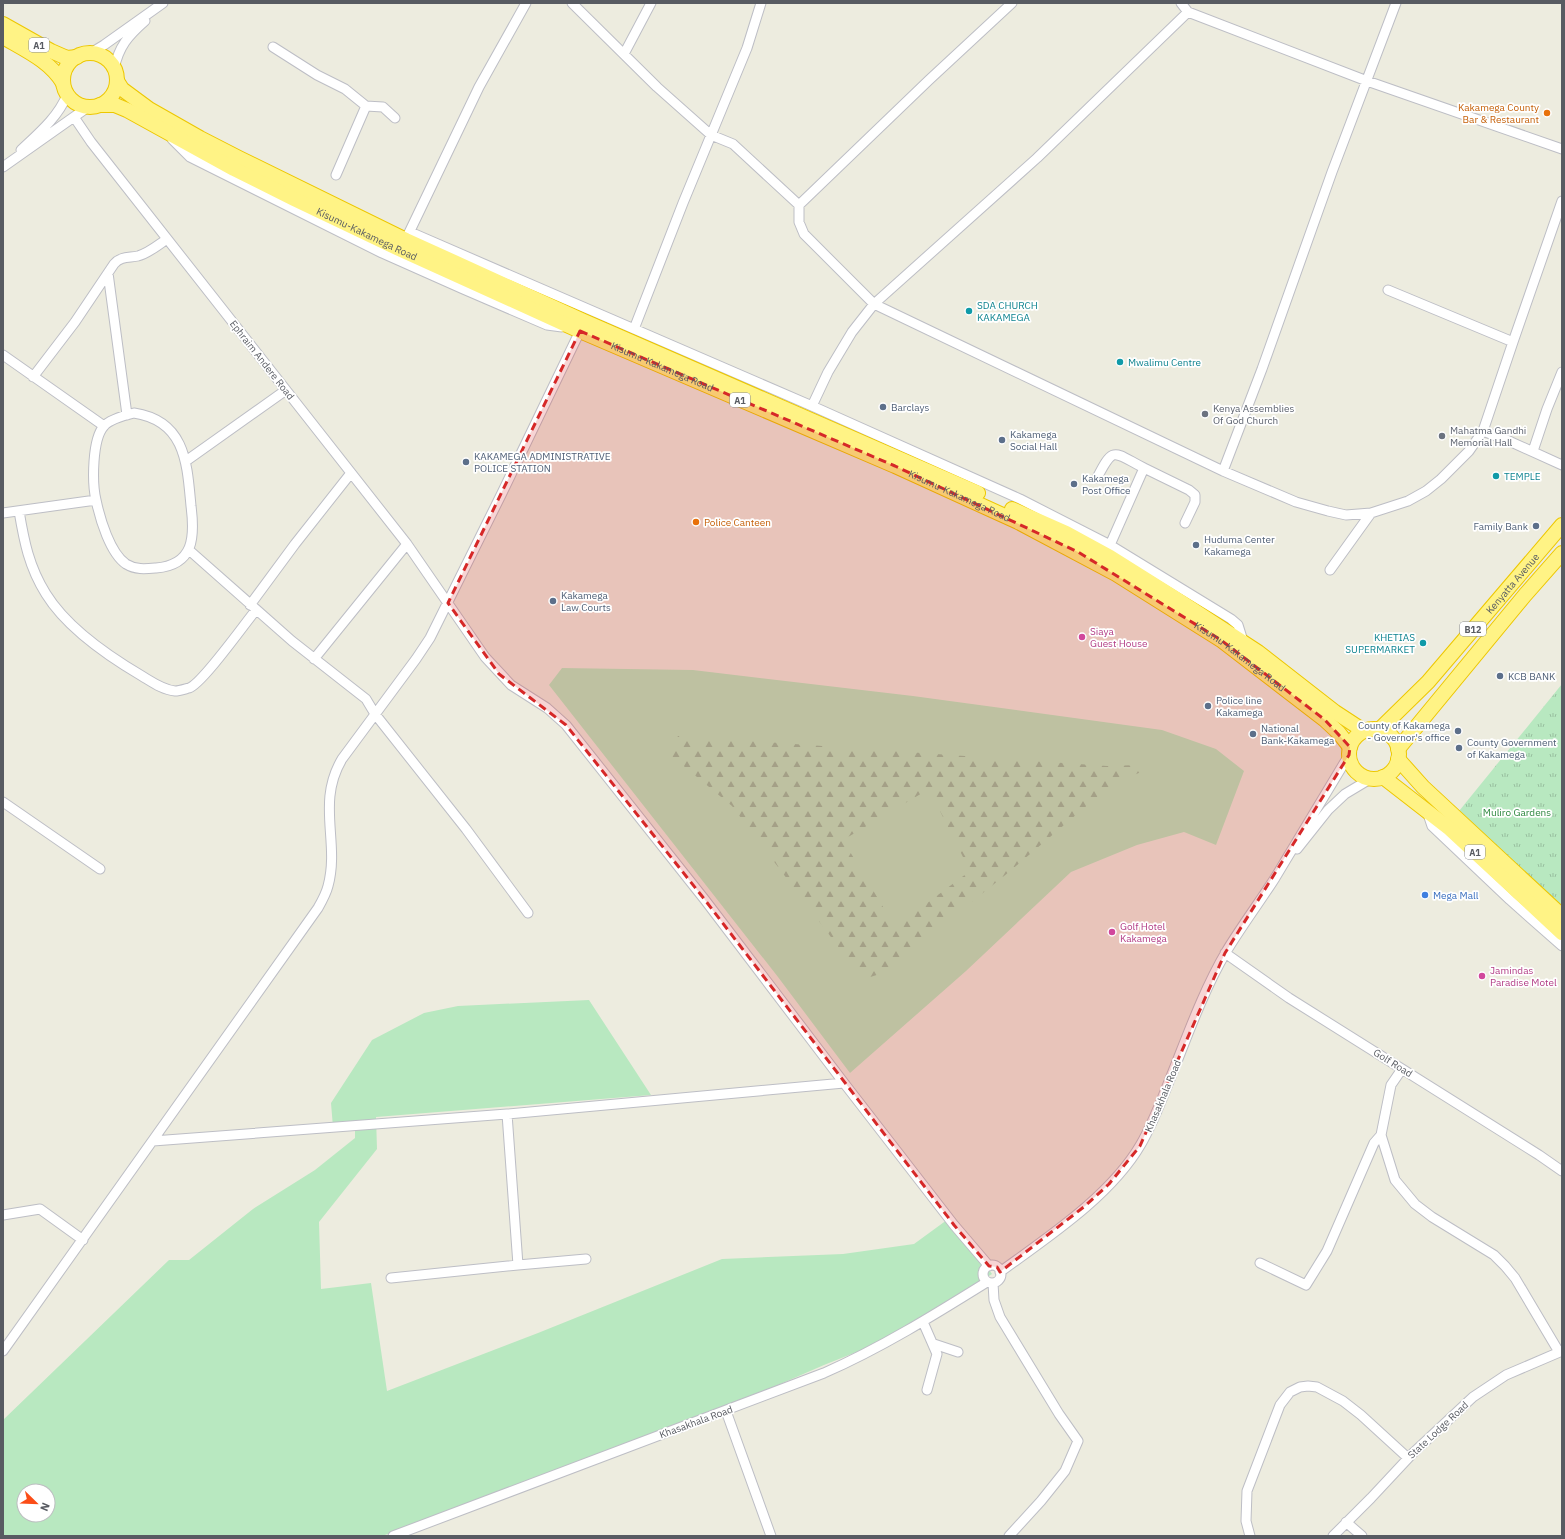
<svg xmlns="http://www.w3.org/2000/svg" width="1565" height="1539" font-family="'IBM Plex Sans',sans-serif">
  <defs>
    <pattern id="forest-firs" width="22" height="20" patternUnits="userSpaceOnUse"><rect width="22" height="20" fill="#b8e8c0"/><path d="M5 1l3.5 6h-7zM16 11l3.5 6h-7z" fill="#98bf9f"/></pattern>
    <pattern id="park-tufts" width="24" height="20" patternUnits="userSpaceOnUse"><rect width="24" height="20" fill="#b8e8c0"/><path d="M3 7l-1-3M5 7V3M7 7l1-3M15 17l-1-3M17 17v-4M19 17l1-3" fill="none" stroke="#98bf9f"/></pattern>
  </defs>
  <rect width="100%" height="100%" fill="#edecdf"/>
  <path fill="#b8e8c0" fill-rule="evenodd" d="M 562,668 L 693,670 L 913,696 L 1162,730 L 1216,749 L 1244,771 L 1216,845 L 1184,832 L 1137,845 L 1071,872 L 966,971 L 850,1073 L 778,977 L 549,685 Z
    M 589,1000 L 651,1095 L 376,1117 L 377,1149 L 319,1222 L 321,1289 L 371,1283 L 387,1391 L 538,1333 L 722,1259 L 843,1254 L 914,1244 L 951,1217 L 992,1274 L 914,1324 L 869,1347 L 824,1365 L 723,1409 L 511,1491 L 382,1536 L 3,1536 L 3,1420 L 169,1260 L 189,1260 L 253,1209 L 315,1170 L 355,1138 L 355,1124 L 333,1127 L 331,1103 L 372,1040 L 424,1013 L 458,1006 ZM 24,1491 L 48,1491 L 48,1515 L 24,1515 Z"/>
  <path fill="url(#forest-firs)" fill-rule="evenodd" d="M 678,736 L 1107,766 L 1140,765 L 1141,772 L 1111,785 L 1009,872 L 883,973 L 864,979 L 846,957 L 732,806 L 668,753 ZM 929,789 L 970,871 L 895,927 L 843,840 Z"/>
  <path fill="url(#park-tufts)" d="M 1562,684 L 1562,916 L 1455,816 Z"/>
  <g fill="none" stroke-linecap="round" stroke-linejoin="round">
    <g stroke="#bdbec5" stroke-width="11">
      <path id="minor" d="M 572,3 L 657,87 L 711,135 L 733,144 L 799,205 L 799,222 L 804,234 L 874,304 L 1223,471 L 1296,502 L 1328,511 L 1346,515 L 1371,513 L 1408,501 L 1426,491 L 1441,479 L 1469,451 L 1483,431 L 1509,441 L 1562,465
        M 1181,3 L 1188,12 L 1367,81 L 1562,149
        M 273,47 L 317,75 L 345,89 L 366,106 L 336,175
        M 89,54 L 104,45 L 163,3
        M 624,54 L 651,3
        M 114,69 C 119,46 128,36 145,21
        M 366,106 L 383,107 L 395,118
        M 74,117 L 91,142 L 407,544 L 485,657 L 511,685 L 547,708 L 566,725 L 705,900 L 844,1083 L 954,1225 L 989,1266
        M 172,139 L 190,157 L 382,253 L 463,289 L 547,325 L 562,327
        M 21,150 C 39,133 58,117 67,95
        M 3,167 L 88,107
        M 799,205 L 929,80 L 1012,3
        M 410,232 L 812,406 L 1020,499 L 1110,545 L 1231,619 L 1238,625 L 1243,641
        M 407,237 L 479,87 L 526,3
        M 108,273 L 127,415
        M 1388,290 L 1513,342
        M 634,329 L 683,203 L 747,48 L 761,3
        M 3,355 L 104,426
        M 33,377 L 75,322 L 114,264 C 121,256 129,258 138,256 C 149,253 158,245 167,239
        M 812,406 L 828,372 L 852,332 L 874,304 L 1037,158 L 1188,12
        M 134,413 C 186,421 187,464 191,506 C 195,537 194,565 156,568 C 145,569 136,570 126,564 C 110,553 100,519 96,500 C 92,483 92,439 104,426 C 110,419 126,415 134,413 Z
        M 1483,431 L 1513,342 L 1562,201
        M 1533,451 L 1547,409 L 1562,372
        M 186,461 L 286,390
        M 1223,471 L 1262,369 L 1332,172 L 1396,3
        M 1097,478 C 1114,445 1113,452 1144,468
        M 19,511 C 24,541 29,567 46,594 C 67,628 108,656 142,676 C 152,682 163,690 175,691 C 179,691 185,689 189,688 C 202,684 245,623 256,610
        M 3,513 L 96,500
        M 1110,545 L 1144,468 L 1189,490 L 1195,495 L 1195,502 L 1185,523
        M 189,550 L 292,641 L 366,699 L 375,714 L 466,829 L 528,913
        M 1330,570 L 1371,513
        M 250,605 L 295,544 L 351,473
        M 314,659 L 407,544
        M 3,802 L 100,869
        M 1427,811 L 1432,826 L 1510,900 L 1562,946
        M 1297,849 L 1328,810 L 1345,794 L 1370,779
        M 1225,953 L 1289,998 L 1539,1155 L 1562,1171
        M 1402,1069 L 1391,1085 L 1381,1135 L 1395,1180 L 1415,1204 L 1432,1217 L 1494,1255 L 1505,1266 L 1515,1278 L 1559,1352
        M 153,1141 L 507,1114 L 844,1083
        M 3,1215 L 40,1209 L 83,1240
        M 1260,1263 L 1306,1285 L 1327,1251 L 1374,1143 L 1381,1135
        M 518,1265 L 586,1259
        M983 1274a9 9 0 1 1 18 0a9 9 0 1 1-18 0Z
        M 1000,1272 C 1048,1237 1111,1196 1141,1144 C 1152,1125 1160,1104 1168,1084 C 1186,1040 1202,993 1226,952 C 1241,927 1259,903 1275,878 C 1300,837 1324,796 1349,755
        M 391,1278 L 518,1265 L 507,1114
        M 993,1283 L 994,1300 L 1000,1317 L 1059,1414 L 1078,1441 L 1065,1471 L 1041,1501 L 1009,1536
        M 923,1322 L 937,1354 L 927,1390
        M 934,1344 L 958,1352
        M 3,1351 L 318,908 C 322,901 326,894 328,886 C 340,842 316,803 342,759 L 416,659 L 430,638 L 502,493 L 580,331 L 575,330
        M 726,1411 L 771,1536
        M 1346,1522 L 1362,1536
        M 393,1536 L 824,1373 C 881,1348 934,1315 987,1282
        M 1250,1536 L 1246,1521 L 1247,1491 L 1280,1405 L 1290,1392 L 1300,1387 L 1308,1386 L 1317,1387 L 1343,1401 L 1361,1415 L 1408,1458
        M 1333,1536 L 1371,1498 L 1413,1453 L 1473,1397 L 1506,1375 L 1562,1351"/>
    </g>
    <g stroke="#edc700" stroke-width="16">
      <g id="highway">
        <path d="M 3,24 L 51,51 L 67,58 L 77,57"/>
        <path d="M 3,37 C 25,50 50,61 63,83"/>
        <circle cx="90" cy="80" r="27"/>
        <path d="M 117,81 L 122,89 L 149,109 L 200,138 L 239,158 L 406,240 L 584,321 L 978,493"/>
        <path id="s1" d="M 100,105 L 115,105 L 127,110 L 234,169 L 294,199 L 401,250 L 580,331 L 895,466 L 1018,522 L 1116,574 L 1221,640 L 1325,720 L 1339,733 L 1350,747"/>
        <path d="M 1012,509 L 1066,533 L 1110,557 L 1172,596 L 1258,652 L 1335,712 L 1364,731"/>
        <path id="s2" d="M 1380,729 L 1428,682 L 1562,525"/>
        <circle cx="1374" cy="754" r="25"/>
        <path d="M 1398,749 L 1525,595 L 1562,553"/>
        <path d="M 1398,759 L 1423,787 L 1562,916"/>
        <path d="M 1383,777 L 1450,829 L 1562,933"/>
      </g>
    </g>
    <use href="#minor" stroke="#fff" stroke-width="9"/>
    <use href="#highway" stroke="#fff385" stroke-width="14"/>
  </g>
  <path fill="#d62828" fill-opacity="0.2" stroke="#d62828" stroke-width="3" stroke-dasharray="8 5" stroke-linejoin="round" d="M 580,331 L 895,466 L 1078,552 L 1221,640 L 1325,720 L 1350,747 L 1349,755 L 1225,953 L 1140,1146 L 1109,1184 L 1085,1206 L 1000,1272 L 997,1267 L 989,1266 L 954,1225 L 705,900 L 566,725 L 499,674 L 448,603 Z"/>
  <g fill="#e8710a" stroke="#fff" stroke-width="1.5">
    <circle cx="1547" cy="113" r="4"/>
    <circle cx="696" cy="522" r="4"/>
  </g>
  <g fill="#0f9aa8" stroke="#fff" stroke-width="1.5">
    <circle cx="969" cy="311" r="4"/>
    <circle cx="1120" cy="362" r="4"/>
    <circle cx="1496" cy="476" r="4"/>
    <circle cx="1423" cy="643" r="4"/>
  </g>
  <g fill="#5c6f8a" stroke="#fff" stroke-width="1.5">
    <circle cx="883" cy="407" r="4"/>
    <circle cx="1002" cy="440" r="4"/>
    <circle cx="466" cy="462" r="4"/>
    <circle cx="1074" cy="484" r="4"/>
    <circle cx="1536" cy="526" r="4"/>
    <circle cx="1196" cy="545" r="4"/>
    <circle cx="553" cy="601" r="4"/>
    <circle cx="1500" cy="676" r="4"/>
    <circle cx="1208" cy="706" r="4"/>
    <circle cx="1458" cy="731" r="4"/>
    <circle cx="1253" cy="734" r="4"/>
    <circle cx="1459" cy="748" r="4"/>
  </g>
  <g fill="#6b7280" stroke="#fff" stroke-width="1.5">
    <circle cx="1205" cy="414" r="4"/>
    <circle cx="1442" cy="436" r="4"/>
  </g>
  <g fill="#d1479c" stroke="#fff" stroke-width="1.5">
    <circle cx="1082" cy="637" r="4"/>
    <circle cx="1112" cy="932" r="4"/>
    <circle cx="1482" cy="976" r="4"/>
  </g>
  <circle fill="#3f7fe0" stroke="#fff" stroke-width="1.5" cx="1425" cy="895" r="4"/>
  <g text-anchor="middle" dominant-baseline="central" stroke-width="3.5" stroke-linejoin="round" paint-order="stroke">
    <g fill="#fff" stroke="#8a8c91" stroke-width="1">
      <rect x="29" y="38" width="20" height="14" rx="3"/>
      <rect x="730" y="393" width="20" height="14" rx="3"/>
      <rect x="1460" y="622" width="26" height="14" rx="3"/>
      <rect x="1465" y="845" width="20" height="14" rx="3"/>
    </g>
    <g font-size="9" font-weight="bold" fill="#585b62">
      <text x="39" y="45">A1</text>
      <text x="740" y="400">A1</text>
      <text x="1473" y="629">B12</text>
      <text x="1475" y="852">A1</text>
    </g>
    <g font-size="10" fill="#c56008" stroke="#fff" text-anchor="end">
      <text x="1539" y="107">Kakamega County<tspan x="1539" dy="12">Bar &amp; Restaurant</tspan></text>
      <text x="704" y="522" text-anchor="start">Police Canteen</text>
    </g>
    <g font-size="10" fill="#585b62" stroke="#fff">
      <text stroke="none"><textPath href="#s1" startOffset="298">Kisumu-Kakamega Road</textPath></text>
      <text transform="translate(262 360) rotate(52)">Ephraim Andere Road</text>
      <text stroke="none"><textPath href="#s1" startOffset="622">Kisumu-Kakamega Road</textPath></text>
      <text stroke="none"><textPath href="#s1" startOffset="946">Kisumu-Kakamega Road</textPath></text>
      <text stroke="none"><textPath href="#s2" startOffset="197">Kenyatta Avenue</textPath></text>
      <text stroke="none"><textPath href="#s1" startOffset="1270">Kisumu-Kakamega Road</textPath></text>
      <text transform="translate(1393 1063) rotate(32)">Golf Road</text>
      <text transform="translate(1163 1096) rotate(-67)">Khasakhala Road</text>
      <text transform="translate(696 1422) rotate(-20)">Khasakhala Road</text>
      <text transform="translate(1438 1430) rotate(-43)">State Lodge Road</text>
    </g>
    <g font-size="10" fill="#0d838f" stroke="#fff" text-anchor="start">
      <text x="977" y="305">SDA CHURCH<tspan x="977" dy="12">KAKAMEGA</tspan></text>
      <text x="1128" y="362">Mwalimu Centre</text>
      <text x="1504" y="476">TEMPLE</text>
      <text x="1415" y="637" text-anchor="end">KHETIAS<tspan x="1415" dy="12">SUPERMARKET</tspan></text>
    </g>
    <g font-size="10" fill="#4e5e75" stroke="#fff" text-anchor="start">
      <text x="891" y="407">Barclays</text>
      <text x="1010" y="434">Kakamega<tspan x="1010" dy="12">Social Hall</tspan></text>
      <text x="474" y="456">KAKAMEGA ADMINISTRATIVE<tspan x="474" dy="12">POLICE STATION</tspan></text>
      <text x="1082" y="478">Kakamega<tspan x="1082" dy="12">Post Office</tspan></text>
      <text x="1528" y="526" text-anchor="end">Family Bank</text>
      <text x="1204" y="539">Huduma Center<tspan x="1204" dy="12">Kakamega</tspan></text>
      <text x="561" y="595">Kakamega<tspan x="561" dy="12">Law Courts</tspan></text>
      <text x="1508" y="676">KCB BANK</text>
      <text x="1216" y="700">Police line<tspan x="1216" dy="12">Kakamega</tspan></text>
      <text x="1450" y="725" text-anchor="end">County of Kakamega<tspan x="1450" dy="12">- Governor's office</tspan></text>
      <text x="1261" y="728">National<tspan x="1261" dy="12">Bank-Kakamega</tspan></text>
      <text x="1467" y="742">County Government<tspan x="1467" dy="12">of Kakamega</tspan></text>
    </g>
    <g font-size="10" fill="#5b616d" stroke="#fff" text-anchor="start">
      <text x="1213" y="408">Kenya Assemblies<tspan x="1213" dy="12">Of God Church</tspan></text>
      <text x="1450" y="430">Mahatma Gandhi<tspan x="1450" dy="12">Memorial Hall</tspan></text>
    </g>
    <g font-size="10" fill="#b23c85" stroke="#fff" text-anchor="start">
      <text x="1090" y="631">Siaya<tspan x="1090" dy="12">Guest House</tspan></text>
      <text x="1120" y="926">Golf Hotel<tspan x="1120" dy="12">Kakamega</tspan></text>
      <text x="1490" y="970">Jamindas<tspan x="1490" dy="12">Paradise Motel</tspan></text>
    </g>
    <g font-size="10" fill="#2c873e" stroke="#fff">
      <text x="1517" y="812">Muliro Gardens</text>
    </g>
    <g font-size="10" fill="#366cbe" stroke="#fff" text-anchor="start">
      <text x="1433" y="895">Mega Mall</text>
    </g>
  </g>
  <rect width="1565" height="1539" fill="none" stroke="#585b62" stroke-width="8"/>
  <g transform="translate(36 1503) rotate(113)"><circle r="19" fill="#ffffff" stroke="#bcbdc0"/>
  <path d="M0-3L7 15L0 10L-7 15Z" fill="#fb4d17"/>
  <text y="-6" font-size="11" font-weight="bold" text-anchor="middle" fill="#585b62">N</text>
  </g>
</svg>
